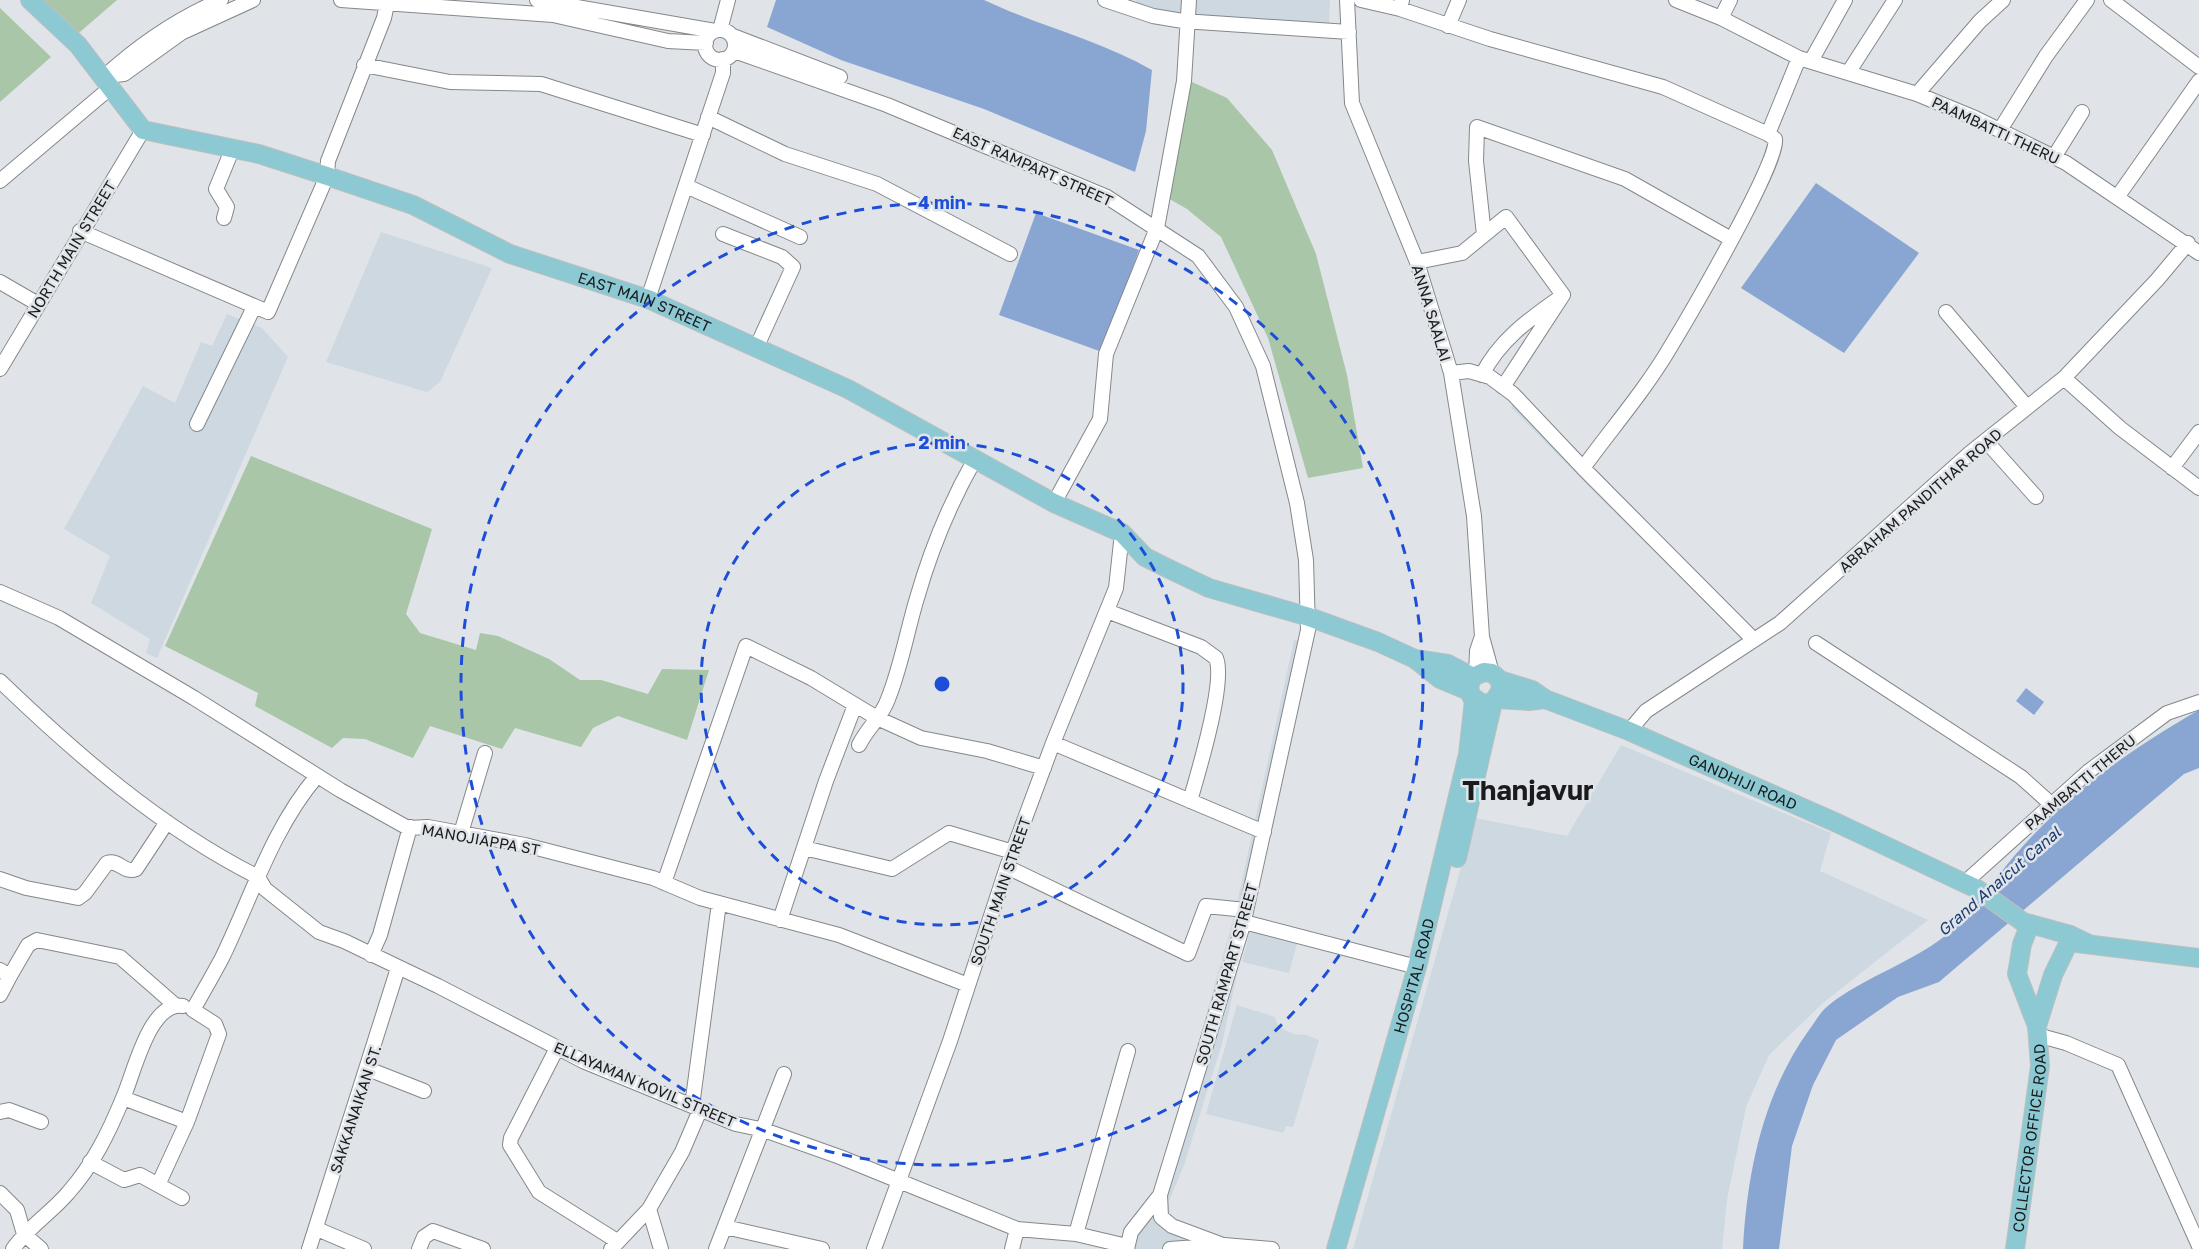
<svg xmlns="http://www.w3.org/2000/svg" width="2199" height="1249" font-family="'Golos Text',sans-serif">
  <rect width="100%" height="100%" fill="#e0e4e8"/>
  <path fill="#cdd8e0" d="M 1136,0 L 1330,0 L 1329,25 L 1135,13 Z
    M 381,232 L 492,268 L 440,382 L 427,392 L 326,362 Z
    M 227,314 L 262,328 L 288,357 L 157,658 L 146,653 L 150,639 L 91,603 L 110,556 L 64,529 L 143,386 L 175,403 L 201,342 L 212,346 Z
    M 1523,395 L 1755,631 L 1743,640 L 1602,500 L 1511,407 Z
    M 1294,640 L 1308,644 L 1222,1044 L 1184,1165 L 1169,1201 L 1170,1217 L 1177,1228 L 1256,1249 L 1135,1249 L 1140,1222 L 1155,1196 L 1235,913 Z
    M 1621,745 L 1831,833 L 1820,871 L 1928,920 L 1823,1003 L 1769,1055 L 1746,1107 L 1727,1200 L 1722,1249 L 1353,1249 L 1475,818 L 1567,836 Z
    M 1251,927 L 1298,940 L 1289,973 L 1242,962 Z
    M 1237,1005 L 1275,1017 L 1278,1026 L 1293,1034 L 1307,1035 L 1319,1040 L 1293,1127 L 1286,1126 L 1283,1133 L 1206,1114 Z"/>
  <path fill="#a9c6a8" d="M 33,0 L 117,0 L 73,38 Z
    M 0,8 L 51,57 L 0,102 Z
    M 1179,76 L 1227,98 L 1272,150 L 1316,254 L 1347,375 L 1363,468 L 1308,478 L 1268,338 L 1221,237 L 1187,209 L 1166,197 Z
    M 251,456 L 432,529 L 406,614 L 420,633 L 476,650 L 480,633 L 498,636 L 549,659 L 580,680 L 601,680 L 648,694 L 662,669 L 709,670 L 687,740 L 618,716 L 593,728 L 581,747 L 515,728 L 502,749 L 430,726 L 413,758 L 365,739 L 343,738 L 332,748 L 255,706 L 258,693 L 165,646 Z"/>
  <path fill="#89a6d2" d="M 776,0 L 984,0 C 1039,26 1099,40 1152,70 L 1146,131 L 1135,172 L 984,109 L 841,60 L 767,27 Z
    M 1816,183 L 1919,253 L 1844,353 L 1741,288 Z
    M 1036,213 L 1139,250 L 1102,352 L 999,315 Z
    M 2026,688 L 2044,702 L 2034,715 L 2016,701 Z
    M 2199,710 L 2199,768 L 2184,774 L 1939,982 L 1898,997 L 1836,1040 L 1813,1085 L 1792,1146 L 1779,1249 L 1743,1249 C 1747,1172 1763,1094 1809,1030 C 1815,1022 1821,1011 1829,1005 C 1863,977 1920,960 1953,929 C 1979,905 1999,872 2023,846 C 2077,787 2131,749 2199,710 Z"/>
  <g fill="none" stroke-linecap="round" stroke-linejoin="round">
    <g stroke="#84888b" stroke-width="16">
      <path id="minor" d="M 341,0 L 553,15 L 668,41 L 706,43
        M 537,0 L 715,31
        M 1105,0 L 1153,16 L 1183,21 L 1349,32
        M 1347,0 L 1352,103 L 1417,262 L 1451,373 L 1474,516 L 1482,637 L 1492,673
        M 1361,0 L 1400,9
        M 1402,0 L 1400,9 L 1490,39 L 1663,87 L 1768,134
        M 1676,0 L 1721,18 L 1799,58 L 1917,94 L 1975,118 L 2066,163 L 2199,253
        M 2111,0 L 2199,67
        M 1721,18 L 1730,0
        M 1448,26 L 1459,0
        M 720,30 L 728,0
        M705 45a15 15 0 1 1 30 0a15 15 0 1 1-30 0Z
        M 733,36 L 840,77
        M 734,51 L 887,105 L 1107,197 L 1198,256 L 1236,307 L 1263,366 L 1297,503 L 1306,560 L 1308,630 L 1243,925 L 1160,1195 L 1131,1232 L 1127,1249
        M 1811,61 L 1845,0
        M 364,65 L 450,82 L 541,84 L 703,135
        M 1848,73 L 1895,0
        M 105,76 L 124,74 L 181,33 L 253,0
        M 105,76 C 138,46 179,18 221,0
        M 1917,94 L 1980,21 L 2003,0
        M 708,117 L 785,154 L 877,184 L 1010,254
        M 2000,130 L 2046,56 L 2087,0
        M 2054,157 L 2082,112
        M 0,181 L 110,88
        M 686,186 L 800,237
        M 2118,196 L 2199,81
        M 224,218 L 227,207 L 216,189 L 232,150
        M 80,231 L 268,312 L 327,176 L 328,161 L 384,18 L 387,4
        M 723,234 L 782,257 L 793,267 L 757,346
        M 1484,235 L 1476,161 L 1477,127 L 1625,179 L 1731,239
        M 1417,262 L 1462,253 L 1506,217 L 1563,295 L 1503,387
        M 0,282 L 38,304
        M 648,299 L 723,73 L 723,59
        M 1946,312 L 2027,407
        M 0,369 L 143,130
        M 1451,373 L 1469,371 L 1490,377 L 1513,394 L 1583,468 L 1754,640
        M 1482,375 C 1499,341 1528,320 1558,299
        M 2064,378 L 2120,428 L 2199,488
        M 197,424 L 254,307
        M 1986,441 L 2036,497
        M 1583,468 C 1612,428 1646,389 1671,346 C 1688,318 1781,159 1775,139 L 1768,134 L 1799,58
        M 2172,468 L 2199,432
        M 1054,503 L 1100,419 L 1106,354 L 1157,228 L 1184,81 L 1189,0
        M 0,592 L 59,618 L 194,698 L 340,790 L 408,828 L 428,827 L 525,845 L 653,878 L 700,898 L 839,935 L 968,985
        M 1107,611 L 1201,647 L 1216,658 C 1226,682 1198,773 1190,801
        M 1816,643 L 2021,777 L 2051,804
        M 1476,675 L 1477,651 L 1481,639
        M 0,681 C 78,756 161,828 258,877 L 265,889 L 319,932 L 344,941 L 438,986 L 583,1061 L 736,1124 L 764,1130 L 840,1157 L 1017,1229 L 1012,1249
        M 1629,731 L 1646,711 L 1780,623 L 1970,453 L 2064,378 L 2157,280 L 2188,243
        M 1053,743 L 1264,832
        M 859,745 C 867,728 882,717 888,699 C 901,667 907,631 917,598 C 931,549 950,503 975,459
        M 461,833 L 485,753
        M 804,848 L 892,869 L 949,833 L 1013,852
        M 1007,867 L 1188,954 L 1206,906 L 1246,910
        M 1970,878 L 2089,771 L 2167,713 L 2199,702
        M 0,879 L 26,888 L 78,898 L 85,893 L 107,863 C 119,859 124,874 136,869 L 167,822
        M 664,883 L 746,646 L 811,678 L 877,718 L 921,738 L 987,751 L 1044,768
        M 780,920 L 826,781 L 855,705
        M 1244,922 L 1417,967
        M 371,955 L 380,935 L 410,827
        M 0,970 L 10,976 L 0,995
        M 10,976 L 28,945 L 37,940 L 120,957 L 175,1005
        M 2037,1035 L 2066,1043 L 2118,1065 L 2199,1246
        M 557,1048 L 511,1138 L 510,1145 L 539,1192 L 617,1241
        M 368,1069 L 424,1091
        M 123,1098 C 134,1074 149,1001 183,1006
        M 692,1106 L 719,903
        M 0,1112 L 9,1110 L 41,1122
        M 90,1162 L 124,1180 L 140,1175 L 182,1198
        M 158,1185 L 187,1122
        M 0,1193 L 17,1210 L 24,1234 L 41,1249
        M 1160,1195 L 1161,1217 L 1172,1226 L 1223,1245
        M 649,1209 L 661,1249
        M 725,1227 L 822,1249
        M 317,1229 L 364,1249
        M 1017,1229 L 1076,1234 L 1127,1246
        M 1076,1234 L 1128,1051
        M 13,1249 C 28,1227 51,1213 68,1193 C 93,1165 109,1132 123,1098 L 187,1122 L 219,1034 L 215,1024 L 193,1010 C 203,992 213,975 222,958 C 252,896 272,829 317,776
        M 309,1249 L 398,968
        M 419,1249 L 424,1237 L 433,1231 L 483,1249
        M 611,1249 L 649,1209 L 682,1152 L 700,1110
        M 716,1249 L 784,1074
        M 874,1249 L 950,1041 L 1007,867 L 1053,743 L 1116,588 L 1122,533
        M 1170,1249 L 1224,1245 L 1272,1249"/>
    </g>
    <g stroke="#bfbfbf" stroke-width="20">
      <g id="major">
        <path id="s1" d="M 30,0 L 78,45 L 143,130 L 259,154 L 327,176 L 413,205 L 510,254 L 648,299 L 848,389 L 1054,503 L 1122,533 L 1145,557 L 1167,568 L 1209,588 L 1309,617 L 1378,642 L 1415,659 L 1440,679 L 1469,691"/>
        <path d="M 1415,659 L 1448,664 L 1473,677"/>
        <path id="s2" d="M 1500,680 L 1501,690 L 1493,702 L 1483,704 L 1471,696 L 1469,686 L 1473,677 L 1484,672 L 1492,673 L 1500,680 L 1532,690 L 1545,699 L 1629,731 L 1837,823 L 1977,889 L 2023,922 L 2070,935 L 2087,943"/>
        <path d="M 1497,699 L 1529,701 L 1545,699"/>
        <path d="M 1457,858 L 1493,702"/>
        <path d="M 2030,924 L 2022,944 L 2017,974 L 2037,1026"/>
        <path d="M 2077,943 L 2199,958"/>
        <path id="s3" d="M 1336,1249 L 1417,967 L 1468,754 L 1474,700"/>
        <path id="s4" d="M 2015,1249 L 2040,1066 L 2037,1026 L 2053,975 L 2068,944 L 2070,935"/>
      </g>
    </g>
    <use href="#minor" stroke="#fff" stroke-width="14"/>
    <use href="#major" stroke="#8cc9d3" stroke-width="18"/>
  </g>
  <g fill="none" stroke="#1d4ed8" stroke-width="3" stroke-dasharray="10 8">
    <circle cx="942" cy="684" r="241"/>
    <circle cx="942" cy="684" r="481"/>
  </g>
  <g text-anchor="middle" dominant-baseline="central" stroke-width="5" stroke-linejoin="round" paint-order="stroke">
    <g font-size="15" fill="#191b1c" stroke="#e0e4e8">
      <text transform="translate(1996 130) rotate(25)">PAAMBATTI THERU</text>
      <text transform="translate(1033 166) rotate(24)">EAST RAMPART STREET</text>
      <text transform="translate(71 249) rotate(-59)">NORTH MAIN STREET</text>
      <text stroke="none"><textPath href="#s1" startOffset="705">EAST MAIN STREET</textPath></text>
      <text transform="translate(1432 313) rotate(73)">ANNA SAALAI</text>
      <text transform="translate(1920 500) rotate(-41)">ABRAHAM PANDITHAR ROAD</text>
      <text stroke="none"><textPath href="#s2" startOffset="364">GANDHIJI ROAD</textPath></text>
      <text transform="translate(2080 782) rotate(-40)">PAAMBATTI THERU</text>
      <text transform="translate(481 839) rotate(10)">MANOJIAPPA ST</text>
      <text transform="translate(1000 891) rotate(-71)">SOUTH MAIN STREET</text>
      <text transform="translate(1226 974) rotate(-74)">SOUTH RAMPART STREET</text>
      <text stroke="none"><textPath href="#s3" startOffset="284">HOSPITAL ROAD</textPath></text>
      <text transform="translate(645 1084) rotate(23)">ELLAYAMAN KOVIL STREET</text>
      <text transform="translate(355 1109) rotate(-72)">SAKKANAIKAN ST.</text>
      <text stroke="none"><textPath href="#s4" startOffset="112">COLLECTOR OFFICE ROAD</textPath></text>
    </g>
    <g font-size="16" font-style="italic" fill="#183c73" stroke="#e0e4e8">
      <text transform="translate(1999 881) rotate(-41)">Grand Anaicut Canal</text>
    </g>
    <g font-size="27" font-weight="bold" fill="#191b1c" stroke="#e0e4e8">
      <text x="1528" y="790">Thanjavur</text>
    </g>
  </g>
  <circle cx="942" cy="684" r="9" fill="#1d4ed8" stroke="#e0e4e8" stroke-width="3"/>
  <g font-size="18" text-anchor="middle" font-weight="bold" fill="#1d4ed8" stroke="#e0e4e8" stroke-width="5" stroke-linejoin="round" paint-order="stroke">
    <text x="942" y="209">4 min</text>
    <text x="942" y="449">2 min</text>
  </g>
</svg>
